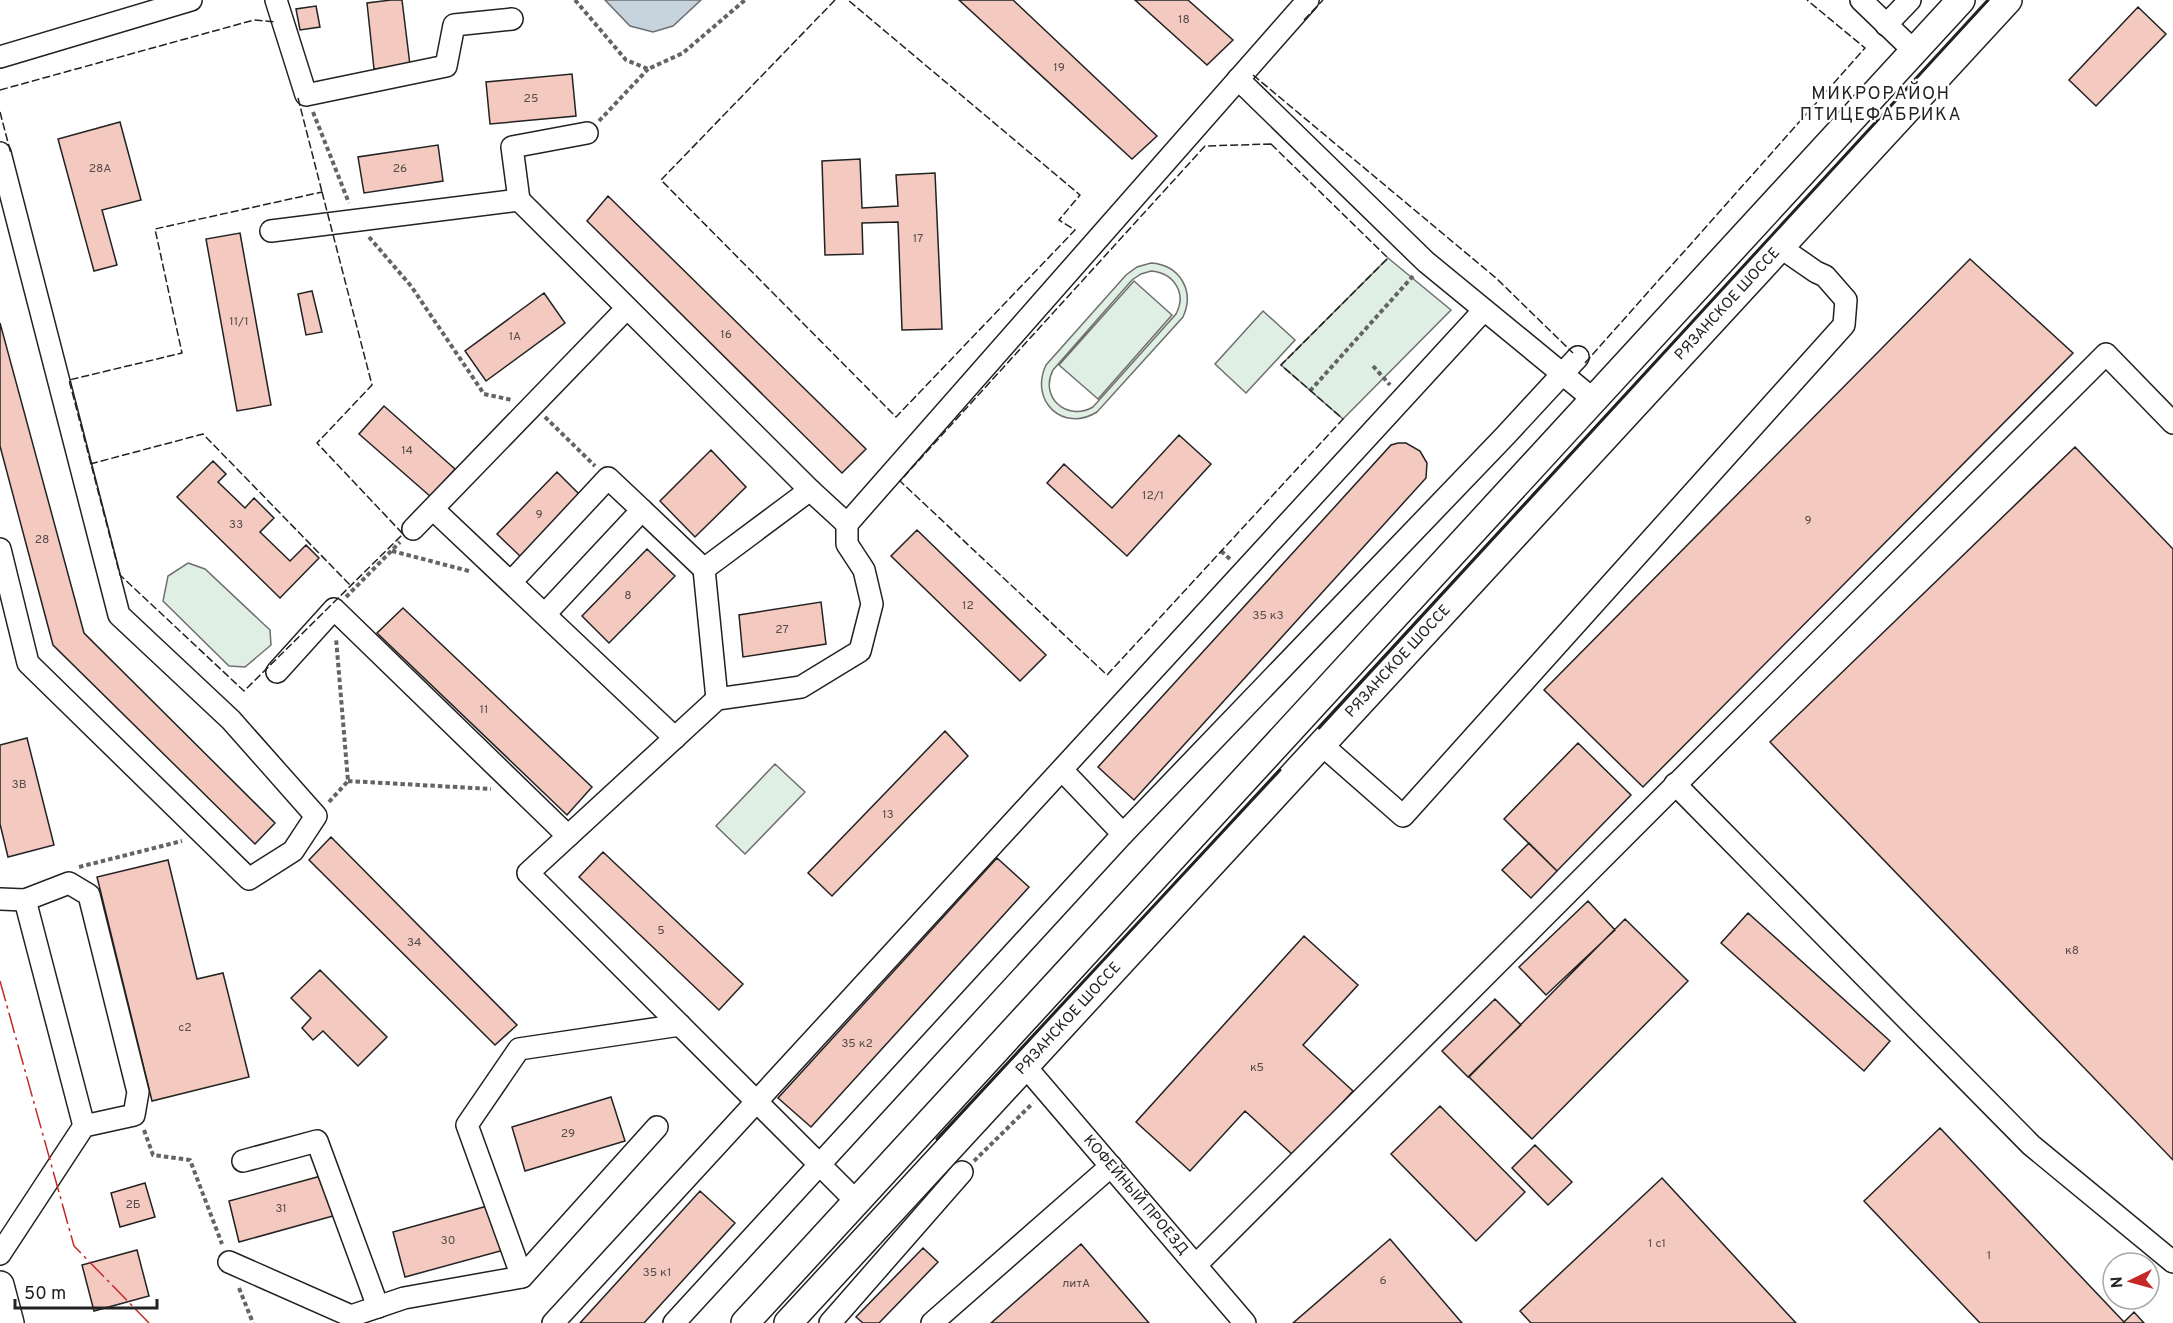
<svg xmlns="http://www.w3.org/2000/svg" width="2173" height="1323" font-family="Overpass,sans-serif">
  <rect width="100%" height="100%" fill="#fff"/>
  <path fill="#e0efe3" stroke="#6f6f6f" stroke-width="1.5" fill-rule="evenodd" d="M 1388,258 L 1451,310 L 1343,419 L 1281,365 Z
    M 1151,263 C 1180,265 1195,291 1183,317 L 1097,412 C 1063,433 1029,401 1046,365 L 1126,275 L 1137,267 ZM 1151,271 C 1174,273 1187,293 1176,314 L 1093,407 C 1067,422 1039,397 1053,370 L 1132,280 L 1141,274 Z
    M 1134,281 L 1172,315 L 1098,399 L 1059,365 Z
    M 1263,311 L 1295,340 L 1246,393 L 1215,364 Z
    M 188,563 L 205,569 L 270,630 L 271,645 L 245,667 L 229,666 L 163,601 L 168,576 Z
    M 775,764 L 805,792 L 745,854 L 716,826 Z"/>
  <path fill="#c7d3dd" stroke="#6f6f6f" stroke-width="1.5" d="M 605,0 L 701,0 L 673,26 L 653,32 L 630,26 Z"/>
  <path fill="#f3c9c0" stroke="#222" stroke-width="1.5" d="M 391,0 L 402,0 L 410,65 L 374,69 L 367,3 Z
    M 959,0 L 1013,0 L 1157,136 L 1132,159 Z
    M 1135,0 L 1188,0 L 1233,40 L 1207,65 Z
    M 316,6 L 320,27 L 300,30 L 296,9 Z
    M 2138,7 L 2166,34 L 2096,106 L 2069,80 Z
    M 572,74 L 576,116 L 490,124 L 486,82 Z
    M 120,122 L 141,200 L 102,210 L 117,265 L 94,271 L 58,139 Z
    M 438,145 L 443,181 L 364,193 L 358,157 Z
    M 860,159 L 862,208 L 898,206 L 896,175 L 935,173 L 942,329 L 902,330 L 898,222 L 862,223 L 863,254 L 825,255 L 822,161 Z
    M 608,196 L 866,449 L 842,473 L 587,221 Z
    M 240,233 L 271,405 L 237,411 L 206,239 Z
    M 1970,259 L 2073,353 L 1643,787 L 1544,690 Z
    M 312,291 L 322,332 L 306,335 L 298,294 Z
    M 544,293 L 565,323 L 486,381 L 465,351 Z
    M 0,323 L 84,633 L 275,823 L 255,844 L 53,645 L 0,446 Z
    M 384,406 L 455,469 L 431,497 L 359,434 Z
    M 1179,435 L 1211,464 L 1127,556 L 1047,483 L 1064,464 L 1112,508 Z
    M 1398,443 L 1406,443 L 1420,451 L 1427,463 L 1426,478 L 1134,800 L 1098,767 L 1391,445 Z
    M 2075,447 L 2173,549 L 2173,1160 L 1770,742 Z
    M 711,450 L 746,487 L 695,537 L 660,501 Z
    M 213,461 L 226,474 L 218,482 L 245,508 L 254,498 L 274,518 L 260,532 L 290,561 L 306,545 L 319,558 L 280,598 L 177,497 Z
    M 557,472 L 581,496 L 522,558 L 497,534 Z
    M 917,530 L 1046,655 L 1020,681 L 891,556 Z
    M 647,549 L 675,576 L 609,643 L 582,616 Z
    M 821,602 L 826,644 L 743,657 L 739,615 Z
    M 403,608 L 592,787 L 567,815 L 377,633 Z
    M 945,731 L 968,756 L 832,896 L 808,873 Z
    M 27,738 L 54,845 L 8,857 L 0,824 L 0,745 Z
    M 1578,743 L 1631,795 L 1557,871 L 1504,819 Z
    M 331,837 L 517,1025 L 495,1045 L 309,860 Z
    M 1529,843 L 1557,871 L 1531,898 L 1502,870 Z
    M 603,852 L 743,984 L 719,1010 L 579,877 Z
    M 997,858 L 1029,887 L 811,1127 L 778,1098 Z
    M 168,860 L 197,979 L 223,973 L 249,1077 L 152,1101 L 97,877 Z
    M 1588,901 L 1615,930 L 1546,995 L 1519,967 Z
    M 1748,913 L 1890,1041 L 1864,1071 L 1721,943 Z
    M 1625,919 L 1688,981 L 1532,1139 L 1469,1077 Z
    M 1304,936 L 1358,985 L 1303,1045 L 1353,1091 L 1294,1156 L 1245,1111 L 1190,1171 L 1136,1122 Z
    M 320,970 L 387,1037 L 358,1066 L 323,1031 L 313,1040 L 302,1028 L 311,1018 L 291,998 Z
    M 1495,999 L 1521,1025 L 1468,1077 L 1442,1051 Z
    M 611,1097 L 625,1141 L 525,1171 L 512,1127 Z
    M 1440,1106 L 1525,1192 L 1476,1241 L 1391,1154 Z
    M 1940,1128 L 2124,1322 L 2134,1312 L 2144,1323 L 1980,1323 L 1864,1201 Z
    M 1535,1145 L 1572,1182 L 1548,1205 L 1512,1168 Z
    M 321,1176 L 333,1216 L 239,1242 L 229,1201 Z
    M 1662,1178 L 1796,1323 L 1531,1323 L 1520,1311 Z
    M 145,1183 L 155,1217 L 120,1227 L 111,1193 Z
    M 700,1191 L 735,1223 L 644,1323 L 580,1323 Z
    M 491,1205 L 504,1250 L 405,1277 L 393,1232 Z
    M 1390,1239 L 1462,1323 L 1293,1323 Z
    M 1081,1244 L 1149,1323 L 991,1323 Z
    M 923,1248 L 938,1262 L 879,1323 L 863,1323 L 856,1317 Z
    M 137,1250 L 149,1296 L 94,1311 L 82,1265 Z"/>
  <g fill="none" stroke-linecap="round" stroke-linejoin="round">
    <g stroke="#222" stroke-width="24">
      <g id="minor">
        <path d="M 276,0 L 306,95 L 446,66 L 454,25 L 512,19"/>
        <path d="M 1861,0 L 1914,51"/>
        <path d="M 1886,25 L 1910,0"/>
        <path d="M 0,57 L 191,0"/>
        <path d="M 1238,79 L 1426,262 L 1593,399"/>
        <path d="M 0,153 L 119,615 L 231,720 L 316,816 L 293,851 L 249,879 L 28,663 L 0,549"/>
        <path d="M 519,200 L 512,147 L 587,133"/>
        <path d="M 271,231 L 519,200 L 810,490"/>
        <path d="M 433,509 L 675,738"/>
        <path d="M 413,529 L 627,308"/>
        <path d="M 511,582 L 608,478 L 642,510"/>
        <path d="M 545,614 L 642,510 L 704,569"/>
        <path d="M 277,672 L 334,609 L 568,836"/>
        <path d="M 717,699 L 704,569 L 810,490 L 847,524"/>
        <path d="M 1322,745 L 1403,816 L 1844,325 L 1846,300 L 1825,276 L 1816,272 L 1780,247"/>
        <path d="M 1675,784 L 2031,1145 L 2173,1262"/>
        <path d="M 1123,834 L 1505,436 L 1578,357"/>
        <path d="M 0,899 L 25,900 L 69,883 L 89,895 L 138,1092 L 134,1115 L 84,1126 L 0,1254"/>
        <path d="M 25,900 L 84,1126"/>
        <path id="s1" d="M 1025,1066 L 1245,1323"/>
        <path d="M 243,1161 L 317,1141 L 378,1307"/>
        <path d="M 857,1202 L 528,873 L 717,699 L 801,687 L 860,651 L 872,604 L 864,570 L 847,544 L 847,524 L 1308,0"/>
        <path d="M 229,1262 L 351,1316 L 404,1298 L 522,1277 L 467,1125 L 519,1049 L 680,1025"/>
        <path d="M 1196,1265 L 2106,354 L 2173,423"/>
        <path d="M 522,1277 L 657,1127"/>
        <path d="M 553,1323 L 1484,310"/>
        <path d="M 674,1323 L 1123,834 L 1062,770"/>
        <path d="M 830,1323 L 962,1172"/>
        <path d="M 932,1323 L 1111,1166"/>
      </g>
    </g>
    <g stroke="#222" stroke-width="30">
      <g id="major">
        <path d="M 0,1285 L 10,1323"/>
        <path d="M 745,1323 L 1961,0"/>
        <path id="s2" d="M 788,1323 L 2008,0"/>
      </g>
    </g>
    <path stroke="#646464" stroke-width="4" stroke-dasharray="4.5 3" stroke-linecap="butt" d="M 575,0 L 626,60 L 648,69 L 683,53 L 745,0
      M 313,112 L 349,203
      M 599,121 L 648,69
      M 369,237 L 411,286 L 484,394 L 512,400
      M 1373,366 L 1390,385
      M 1310,391 L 1413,276
      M 545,417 L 595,466
      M 392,551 L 469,571
      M 1221,551 L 1231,560
      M 346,597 L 400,542
      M 348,781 L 491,789
      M 329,802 L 348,781 L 336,638
      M 79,867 L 182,841
      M 144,1130 L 153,1155 L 190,1160 L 222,1244
      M 974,1161 L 1033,1103
      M 239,1288 L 253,1323"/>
    <use href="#minor" stroke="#fff" stroke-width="21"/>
    <use href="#major" stroke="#fff" stroke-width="27"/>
    <path stroke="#222" stroke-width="1.5" stroke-dasharray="8 3" stroke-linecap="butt" d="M 835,0 L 661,180 L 896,417 L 1075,230 L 1059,220 L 1080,195 L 848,0
      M 1304,20 L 1323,0
      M 1253,75 L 1496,278 L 1573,353
      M 0,90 L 254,20 L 276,22
      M 298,98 L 322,192 L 320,192
      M 0,112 L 11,154
      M 1271,144 L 1388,258 L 1281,365 L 1343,419 L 1107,675 L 900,481 L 1205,146 Z
      M 322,192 L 372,385 L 317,443 L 403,534 L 244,691 L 120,575 L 69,380 L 182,353 L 155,229 Z
      M 1585,363 L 1865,48 L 1807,0
      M 90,464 L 203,434 L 351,586"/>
    <path stroke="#222" stroke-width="3" d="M 1319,728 L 1988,0
      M 937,1139 L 1280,770"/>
    <path stroke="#c62828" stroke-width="1.5" stroke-dasharray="21 4.5 3 4.5" stroke-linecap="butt" d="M 0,981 L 74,1246 L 149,1323"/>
  </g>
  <g text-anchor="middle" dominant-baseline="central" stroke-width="4.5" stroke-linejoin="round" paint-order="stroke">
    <g font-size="12" fill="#564c4a">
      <text x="1184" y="20">18</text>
      <text x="1059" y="68">19</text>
      <text x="531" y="99">25</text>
      <text x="100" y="169">28А</text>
      <text x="400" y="169">26</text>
      <text x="918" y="239">17</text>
      <text x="239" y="322">11/1</text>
      <text x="726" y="335">16</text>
      <text x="515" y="337">1А</text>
      <text x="407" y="451">14</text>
      <text x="1153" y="496">12/1</text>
      <text x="539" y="515">9</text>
      <text x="1808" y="521">9</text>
      <text x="236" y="525">33</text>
      <text x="42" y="540">28</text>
      <text x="628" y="596">8</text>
      <text x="968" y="606">12</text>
      <text x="1268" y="616">35 к3</text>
      <text x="782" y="630">27</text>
      <text x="484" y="710">11</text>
      <text x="19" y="785">3В</text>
      <text x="888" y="815">13</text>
      <text x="661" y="931">5</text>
      <text x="414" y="943">34</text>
      <text x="2072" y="951">к8</text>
      <text x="185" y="1028">с2</text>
      <text x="857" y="1044">35 к2</text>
      <text x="1257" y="1068">к5</text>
      <text x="568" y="1134">29</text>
      <text x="133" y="1205">2Б</text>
      <text x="281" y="1209">31</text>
      <text x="448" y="1241">30</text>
      <text x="1657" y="1244">1 с1</text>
      <text x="1989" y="1256">1</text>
      <text x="657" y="1273">35 к1</text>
      <text x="1383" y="1281">6</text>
      <text x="1076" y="1284">литА</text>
    </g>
    <g font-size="15" fill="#222" stroke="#fff">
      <text stroke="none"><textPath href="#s2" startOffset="1386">РЯЗАНСКОЕ ШОССЕ</textPath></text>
      <text stroke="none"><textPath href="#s2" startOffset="900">РЯЗАНСКОЕ ШОССЕ</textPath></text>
      <text stroke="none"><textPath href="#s2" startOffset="414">РЯЗАНСКОЕ ШОССЕ</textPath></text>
      <text stroke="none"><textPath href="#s1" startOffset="170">КОФЕЙНЫЙ ПРОЕЗД</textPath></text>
    </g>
    <g font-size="18" letter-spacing="1.5" fill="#222" stroke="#fff">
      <text x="1881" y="94">МИКРОРАЙОН<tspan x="1881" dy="21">ПТИЦЕФАБРИКА</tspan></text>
    </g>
  </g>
  <g transform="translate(2131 1281) rotate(265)"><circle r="28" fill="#ffffff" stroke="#a7a7a7" stroke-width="1.5"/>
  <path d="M0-4.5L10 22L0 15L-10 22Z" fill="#c62828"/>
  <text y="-9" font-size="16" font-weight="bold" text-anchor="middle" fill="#222222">N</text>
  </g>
  <path d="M15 1299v9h142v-9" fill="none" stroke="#222222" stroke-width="3"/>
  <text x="24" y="1299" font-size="18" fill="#222222" stroke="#ffffff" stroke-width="4.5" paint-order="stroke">50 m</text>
</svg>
